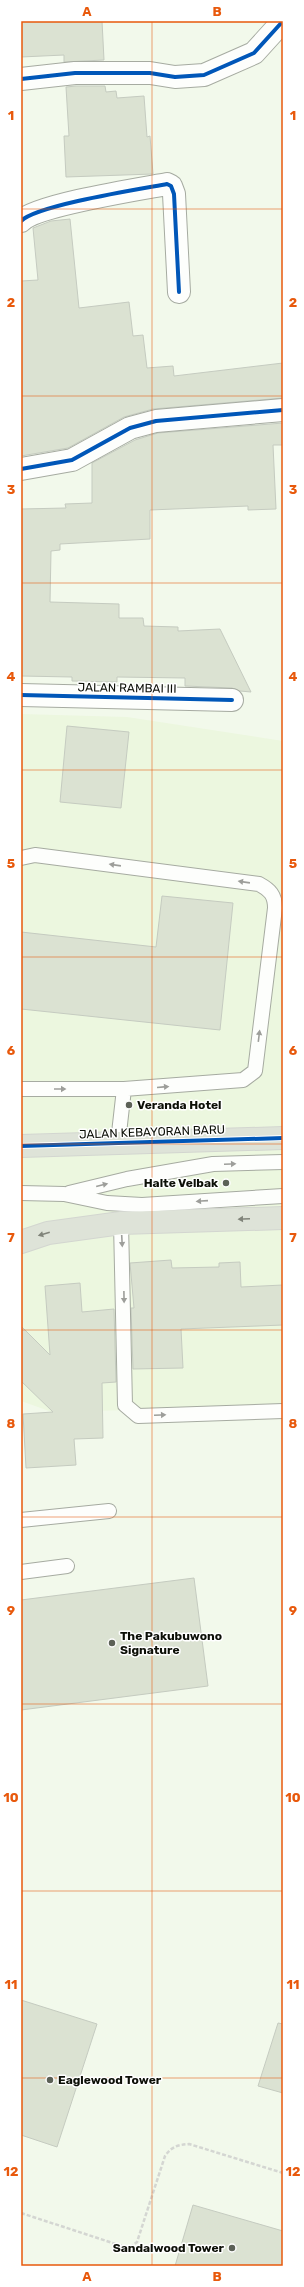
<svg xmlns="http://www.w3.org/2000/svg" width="304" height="2287" font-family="Rubik,sans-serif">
  <rect width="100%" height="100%" fill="#f2f9eb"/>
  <path fill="#ecf7df" d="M 21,714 L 127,717 L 283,741 L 283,1406 L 52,1412 L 21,1401 Z"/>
  <path fill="#dbe2d2" stroke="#c5cbc0" d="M 21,21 L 102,21 L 104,60 L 64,62 L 64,55 L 21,57 Z
    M 76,86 L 105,86 L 106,92 L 116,91 L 117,98 L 144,96 L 147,137 L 150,136 L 153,174 L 66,177 L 64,136 L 69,136 L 66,87 Z
    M 70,219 L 79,308 L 129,302 L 133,336 L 143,335 L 147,368 L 173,366 L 174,376 L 283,363 L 283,398 L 153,409 L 124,417 L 68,448 L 21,456 L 21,281 L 38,280 L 33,228 L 51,221 Z
    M 283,423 L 283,445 L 273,445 L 276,509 L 248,510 L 248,506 L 150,510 L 150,539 L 60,544 L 60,550 L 51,551 L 50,602 L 119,604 L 119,618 L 143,618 L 144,626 L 178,627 L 178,631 L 220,629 L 251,692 L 240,691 L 232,688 L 185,686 L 185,678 L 117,677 L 117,682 L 72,681 L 72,677 L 21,676 L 21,509 L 66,508 L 65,504 L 92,503 L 92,463 L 135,440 L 158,433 Z
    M 67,726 L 129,732 L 121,808 L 60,802 Z
    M 162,896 L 233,903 L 220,1030 L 21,1009 L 21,932 L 156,947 Z
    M 171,1260 L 172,1268 L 219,1267 L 219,1263 L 240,1262 L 241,1287 L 283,1285 L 283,1325 L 181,1329 L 183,1368 L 133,1369 L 131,1308 L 134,1308 L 130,1263 Z
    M 80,1283 L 82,1312 L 114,1309 L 116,1382 L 102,1383 L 103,1438 L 74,1439 L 76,1465 L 26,1468 L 23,1414 L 53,1412 L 21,1381 L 21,1326 L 50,1355 L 45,1286 Z
    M 194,1578 L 208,1686 L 21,1710 L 21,1600 Z
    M 21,2000 L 97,2024 L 57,2147 L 21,2135 Z
    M 278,2023 L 283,2024 L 283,2093 L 258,2086 Z
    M 193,2205 L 283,2231 L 283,2266 L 175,2266 Z"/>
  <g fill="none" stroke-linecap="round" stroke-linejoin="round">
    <g stroke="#a6aba1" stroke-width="16">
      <path id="service" d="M 21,858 L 35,855 L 259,884 C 270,890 275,895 275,908 L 255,1071 L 243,1080 L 124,1089 L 21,1089
        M 118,1142 L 124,1089
        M 21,1193 L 64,1194 L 107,1203 L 142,1205 L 283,1196
        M 69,1193 L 127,1179 L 213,1164 L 283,1162
        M 121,1223 L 125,1405 L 138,1416 L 283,1411
        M 21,1520 L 109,1511
        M 21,1572 L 67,1566"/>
    </g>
    <g stroke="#a6aba1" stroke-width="24">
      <path id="minor" d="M 21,79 L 75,73 L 150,73 L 175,77 L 204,75 L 254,53 L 283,21
        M 21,221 C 37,205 140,189 167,184 L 171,186 L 174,194 L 179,292
        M 21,469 L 72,460 L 130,428 L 156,421 L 283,410
        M 21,695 L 232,700"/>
    </g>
    <g stroke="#d3d6d0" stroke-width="24">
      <path id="primary" d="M 21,1146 L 283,1138
        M 21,1242 L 48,1233 L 121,1223 L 283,1218"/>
    </g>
    <path stroke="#d4d6d2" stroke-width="2.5" stroke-dasharray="4 2" stroke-linecap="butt" d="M 21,2213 L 125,2247 L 132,2246 L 137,2242 L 165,2156 C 172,2146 178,2145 189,2144 L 283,2173"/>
    <use href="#service" stroke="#fdfefc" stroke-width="14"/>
    <use href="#minor" stroke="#fdfefc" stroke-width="22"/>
    <use href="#primary" stroke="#dee3d8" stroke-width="22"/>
    <g stroke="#fff" stroke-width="6">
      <path id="cycleway" d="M 21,79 L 75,73 L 150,73 L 175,77 L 204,75 L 254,53 L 283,21
        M 21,221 C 37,205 140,189 167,184 L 171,186 L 174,194 L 179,292
        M 21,469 L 72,460 L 130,428 L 156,421 L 283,410
        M 21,695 L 232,700
        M 21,1146 L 283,1138"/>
    </g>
    <use href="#cycleway" stroke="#0057b8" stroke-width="4"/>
  </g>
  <defs><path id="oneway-solid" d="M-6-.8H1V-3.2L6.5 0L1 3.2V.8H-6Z"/></defs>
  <g fill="#9d9e9a">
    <use href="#oneway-solid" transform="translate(115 865) rotate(-172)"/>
    <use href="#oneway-solid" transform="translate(244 882) rotate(-172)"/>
    <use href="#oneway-solid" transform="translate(259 1036) rotate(-83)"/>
    <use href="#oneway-solid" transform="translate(163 1087) rotate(-5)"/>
    <use href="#oneway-solid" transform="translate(60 1089)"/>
    <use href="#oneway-solid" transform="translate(230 1164) rotate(-2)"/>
    <use href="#oneway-solid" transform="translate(102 1185) rotate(-14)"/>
    <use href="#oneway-solid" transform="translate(202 1201) rotate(176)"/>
    <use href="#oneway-solid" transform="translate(122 1241) rotate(87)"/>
    <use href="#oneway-solid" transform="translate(124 1297) rotate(89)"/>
    <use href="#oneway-solid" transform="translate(160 1415) rotate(-2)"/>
  </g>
  <g fill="#80847a">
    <use href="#oneway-solid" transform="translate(244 1219) rotate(178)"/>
    <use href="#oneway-solid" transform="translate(44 1234) rotate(164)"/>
  </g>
  <path fill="none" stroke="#e8590c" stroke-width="1" stroke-opacity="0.55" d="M 152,21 L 152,2266M 21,209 L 283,209M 21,396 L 283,396M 21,583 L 283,583M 21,770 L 283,770M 21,957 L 283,957M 21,1144 L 283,1144M 21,1330 L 283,1330M 21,1517 L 283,1517M 21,1704 L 283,1704M 21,1891 L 283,1891M 21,2078 L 283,2078"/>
  <g fill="#5c6157" stroke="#fff" stroke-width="1.5">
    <circle cx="129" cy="1105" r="4"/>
    <circle cx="226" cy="1183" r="4"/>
    <circle cx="112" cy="1643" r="4"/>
    <circle cx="50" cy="2080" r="4"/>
    <circle cx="232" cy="2248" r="4"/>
  </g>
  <g text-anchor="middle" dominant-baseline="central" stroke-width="3" stroke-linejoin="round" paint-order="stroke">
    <g font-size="12" fill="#0c0f07" stroke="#fff">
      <text transform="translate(127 688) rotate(1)">JALAN RAMBAI III</text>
      <text transform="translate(152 1132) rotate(-2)">JALAN KEBAYORAN BARU</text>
    </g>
    <g font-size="12" font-weight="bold" fill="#0c0f07" stroke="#fff" text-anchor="start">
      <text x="137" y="1105">Veranda Hotel</text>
      <text x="218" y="1183" text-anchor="end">Halte Velbak</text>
      <text x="120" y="1636">The Pakubuwono<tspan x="120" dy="14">Signature</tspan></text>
      <text x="58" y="2080">Eaglewood Tower</text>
      <text x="224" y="2248" text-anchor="end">Sandalwood Tower</text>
    </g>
  </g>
  <rect width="304" height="2287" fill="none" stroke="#ffffff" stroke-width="44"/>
  <rect x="22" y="22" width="260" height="2243" fill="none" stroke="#e8590c" stroke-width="1.5"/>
  <g font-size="13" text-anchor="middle" font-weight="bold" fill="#e8590c">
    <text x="87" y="16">A</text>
    <text x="217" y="16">B</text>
    <text x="11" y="120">1</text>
    <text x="293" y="120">1</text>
    <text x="11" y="307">2</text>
    <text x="293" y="307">2</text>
    <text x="11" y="494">3</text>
    <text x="293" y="494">3</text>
    <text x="11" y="681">4</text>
    <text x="293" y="681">4</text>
    <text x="11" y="868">5</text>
    <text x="293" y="868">5</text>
    <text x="11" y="1055">6</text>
    <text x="293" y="1055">6</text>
    <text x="11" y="1242">7</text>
    <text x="293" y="1242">7</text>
    <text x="11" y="1428">8</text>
    <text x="293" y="1428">8</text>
    <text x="11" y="1615">9</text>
    <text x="293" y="1615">9</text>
    <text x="11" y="1802">10</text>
    <text x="293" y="1802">10</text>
    <text x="11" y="1989">11</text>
    <text x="293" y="1989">11</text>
    <text x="11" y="2176">12</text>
    <text x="293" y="2176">12</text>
    <text x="87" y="2281">A</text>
    <text x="217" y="2281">B</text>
  </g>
</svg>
